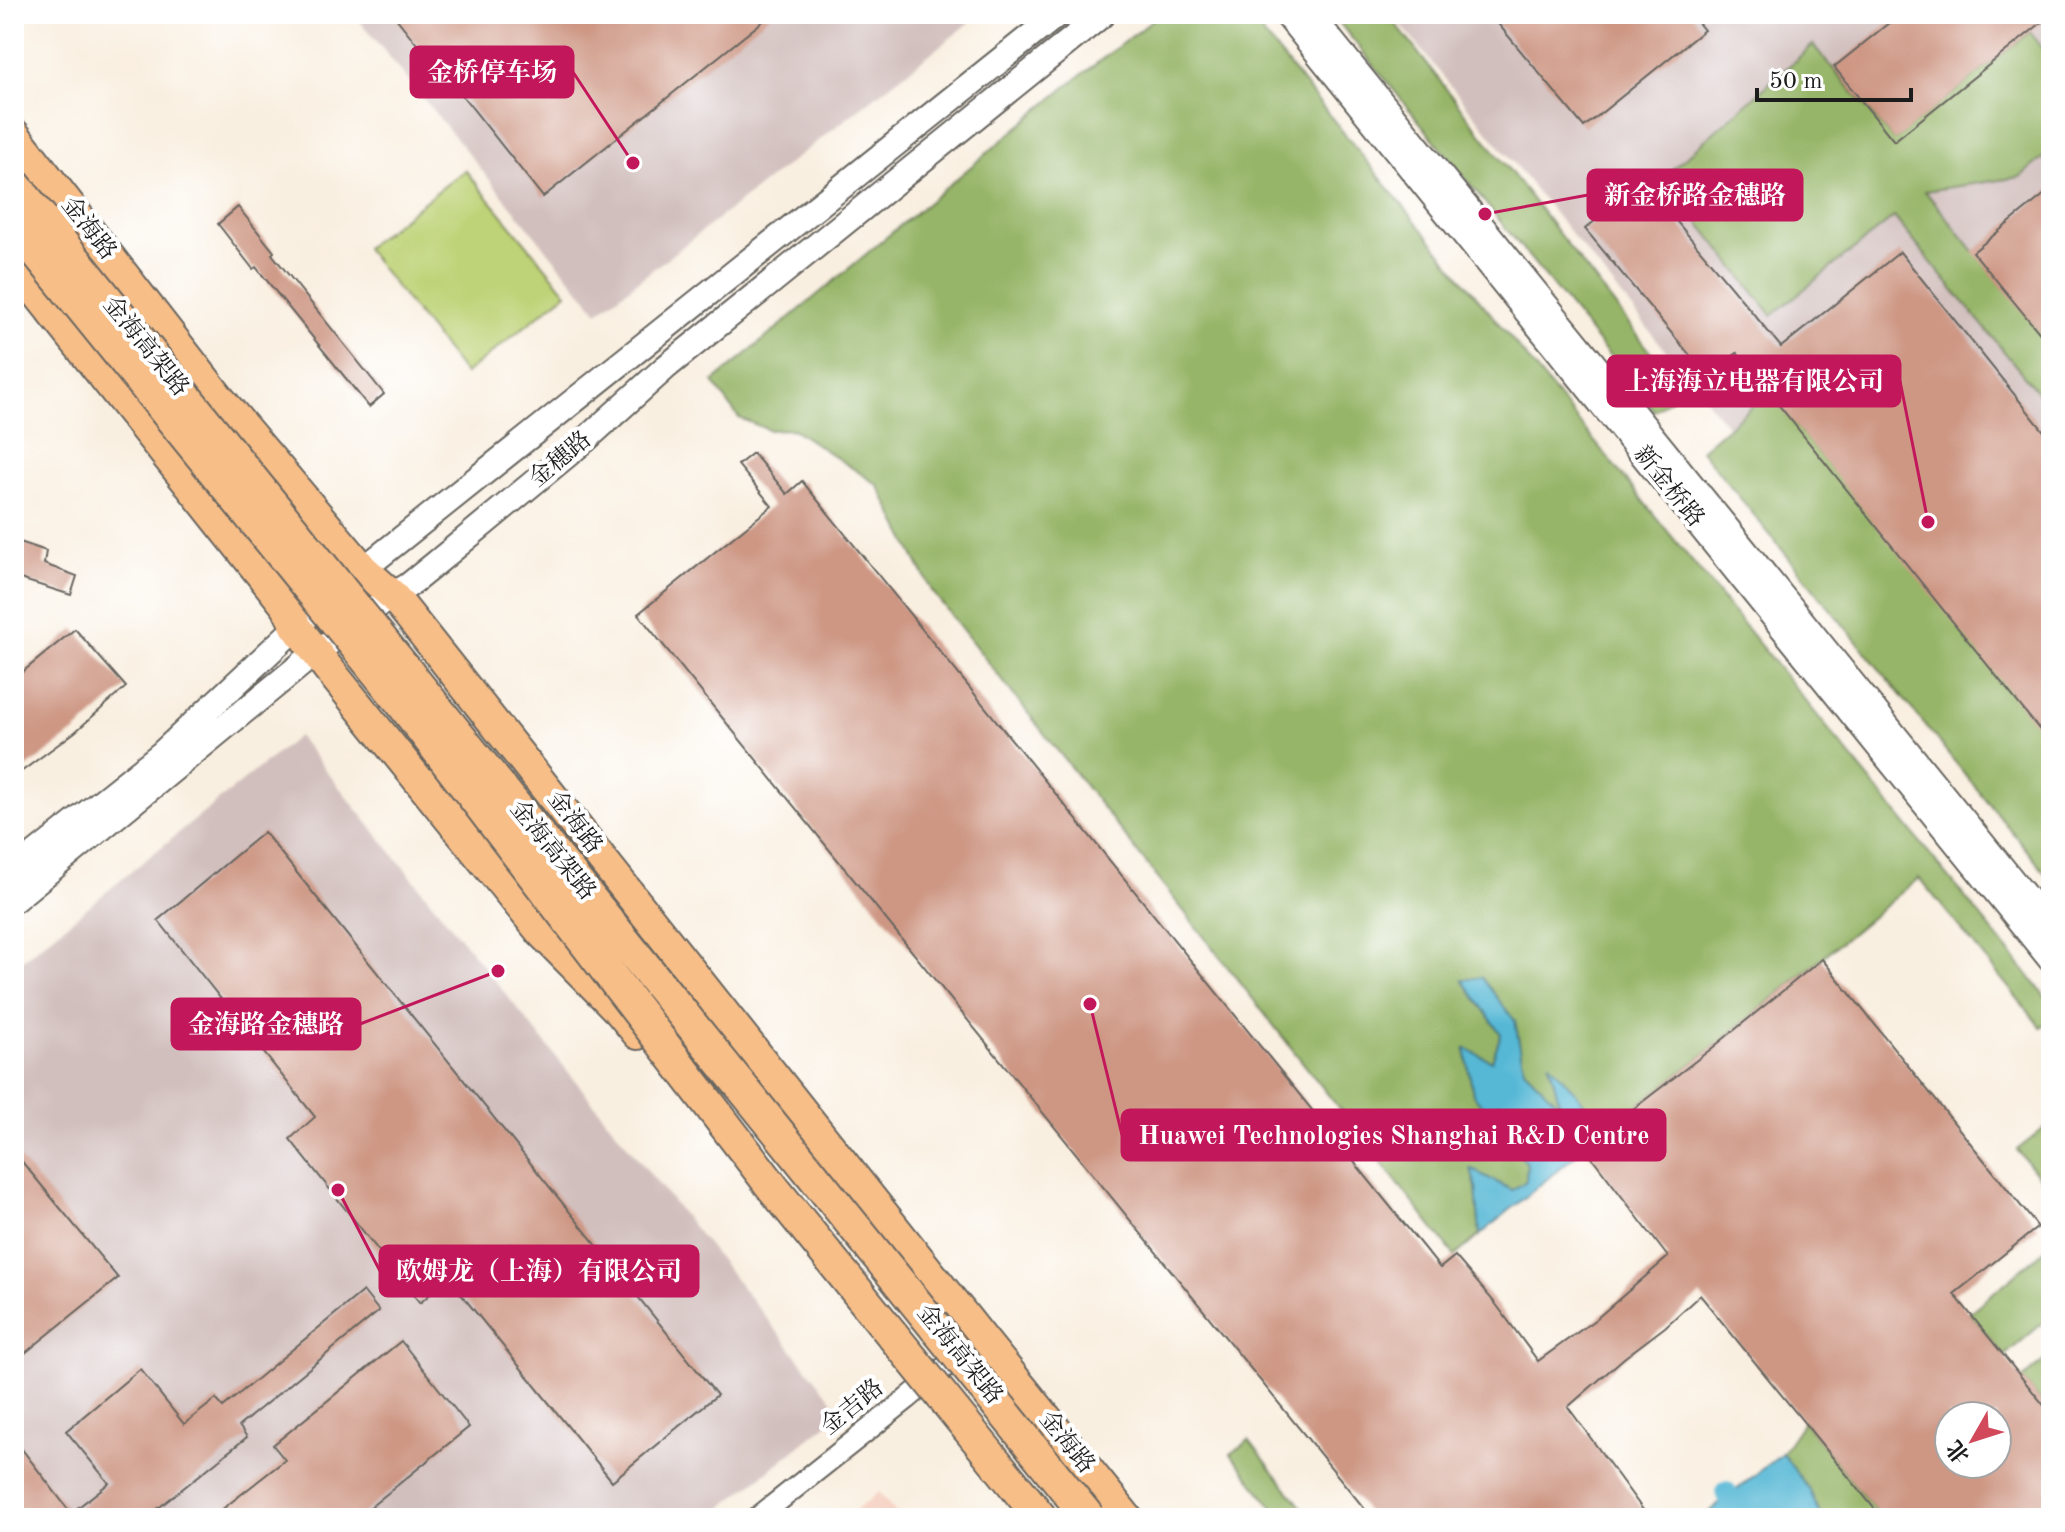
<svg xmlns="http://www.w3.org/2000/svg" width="2065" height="1532" font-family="'Old Standard TT','Noto Serif SC',serif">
  <rect width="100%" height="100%" fill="#fff"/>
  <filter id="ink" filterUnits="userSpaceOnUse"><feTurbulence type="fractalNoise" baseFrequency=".0125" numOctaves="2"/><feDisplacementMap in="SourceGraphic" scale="16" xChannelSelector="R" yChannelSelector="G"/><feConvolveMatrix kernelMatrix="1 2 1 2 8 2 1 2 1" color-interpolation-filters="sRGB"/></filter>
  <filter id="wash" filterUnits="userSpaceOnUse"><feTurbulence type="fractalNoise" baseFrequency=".006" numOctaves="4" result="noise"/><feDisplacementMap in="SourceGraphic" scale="32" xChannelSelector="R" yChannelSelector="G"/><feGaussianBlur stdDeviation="1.8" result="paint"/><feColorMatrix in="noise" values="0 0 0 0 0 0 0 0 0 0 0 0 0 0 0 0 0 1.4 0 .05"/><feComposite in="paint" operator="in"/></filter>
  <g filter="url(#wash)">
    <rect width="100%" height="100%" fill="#f9efe0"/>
    <path fill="#f5d2c3" d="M 879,1492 L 900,1518 L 846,1518 Z"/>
    <path fill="#d1bfbd" d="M 354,14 L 981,14 L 598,312 Z
      M 1392,14 L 2051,14 L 2051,825 L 1560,220 Z
      M 298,736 L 842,1412 L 709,1518 L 14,1518 L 14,967 Z"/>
    <path fill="#bed377" stroke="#6d784a" stroke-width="2" d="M 465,170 L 567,293 L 465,374 L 365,248 Z"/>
    <path fill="#96b568" stroke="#596842" stroke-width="2" d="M 1160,14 L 1228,14 L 1257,26 L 2051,1003 L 2051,1019 L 2041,1027 L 1919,878 L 1711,1049 L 1584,1147 L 1607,1129 L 1549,1064 L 1561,1107 L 1524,1069 L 1515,1021 L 1463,980 L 1501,1034 L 1492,1061 L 1465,1049 L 1473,1094 L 1527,1163 L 1526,1181 L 1512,1190 L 1471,1170 L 1476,1187 L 1480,1235 L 1455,1256 L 932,591 L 878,485 L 793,429 L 769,430 L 739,418 L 713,382 L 1066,87 Z
      M 1332,14 L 1388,14 L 1681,391 L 1654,411 Z
      M 2030,32 L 2051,59 L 2051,151 L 2020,177 L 1925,191 L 2051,346 L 2051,409 L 1894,217 L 1772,315 L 1663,177 L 1813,45 L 1894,140 Z
      M 1769,392 L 2051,740 L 2051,880 L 1701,450 Z
      M 2051,1123 L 2051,1192 L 2017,1150 Z
      M 2048,1247 L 2051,1251 L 2051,1316 L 2004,1356 L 1969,1313 Z
      M 2051,1355 L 2051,1414 L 2022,1379 Z
      M 1803,1422 L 1813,1433 L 1882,1518 L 1822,1518 L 1810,1491 L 1782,1453 Z
      M 1249,1440 L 1310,1518 L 1281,1518 L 1231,1454 Z"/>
    <path fill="#56b8d5" stroke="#396a78" stroke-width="2" d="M 1481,977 L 1515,1021 L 1524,1069 L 1560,1105 L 1549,1062 L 1607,1129 L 1480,1235 L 1476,1187 L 1471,1169 L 1512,1190 L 1526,1181 L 1527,1164 L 1473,1094 L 1465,1048 L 1492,1061 L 1501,1034 L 1463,980 Z
      M 1782,1453 L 1810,1491 L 1822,1518 L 1702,1518 Z"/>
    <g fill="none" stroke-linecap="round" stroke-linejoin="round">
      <path stroke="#56b8d5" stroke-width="22" d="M 1726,1492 L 1728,1497"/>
    </g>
    <g id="blocks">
      <path fill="#ce9784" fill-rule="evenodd" d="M 393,14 L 772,14 L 543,197 L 423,46 L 420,48 Z
        M 1490,14 L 1691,14 L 1704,30 L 1584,127 Z
        M 1900,14 L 2051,14 L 2051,15 L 1894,141 L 1834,67 Z
        M 1643,181 L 1781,347 L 1900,252 L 2051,440 L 2051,744 L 1737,353 L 1708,377 L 1585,229 Z
        M 2051,189 L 2051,347 L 1973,252 Z
        M 238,207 L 274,252 L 272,254 L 384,394 L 369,407 L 256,267 L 253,269 L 218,224 Z
        M 753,453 L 787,494 L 802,481 L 1440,1268 L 1455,1256 L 1495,1303 L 1538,1361 L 1596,1319 L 1668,1257 L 1584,1147 L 1711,1049 L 1822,959 L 2038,1227 L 1954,1294 L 2051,1414 L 2051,1518 L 1882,1518 L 1700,1295 L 1665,1327 L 1624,1358 L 1568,1407 L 1649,1518 L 1372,1518 L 638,614 L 772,506 L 738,465 ZM 1949,1416 L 1997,1416 L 1997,1464 L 1949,1464 Z
        M 14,540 L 46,551 L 44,564 L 77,576 L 71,595 L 14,577 Z
        M 75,629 L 126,687 L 75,732 L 14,777 L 14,679 Z
        M 264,832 L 717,1395 L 612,1481 L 448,1278 L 420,1303 L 290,1139 L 315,1117 L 158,920 Z
        M 14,1152 L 118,1278 L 14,1362 Z
        M 363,1291 L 379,1311 L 239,1426 L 247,1437 L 146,1518 L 14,1518 L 14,1439 L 71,1513 L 109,1483 L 66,1431 L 140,1369 L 184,1424 L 216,1399 L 223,1407 Z
        M 401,1341 L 469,1427 L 357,1518 L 211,1518 L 285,1460 L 273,1445 Z"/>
    </g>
  </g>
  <g filter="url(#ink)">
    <use href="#blocks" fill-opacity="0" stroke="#696661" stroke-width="2"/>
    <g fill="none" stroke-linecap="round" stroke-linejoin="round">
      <g stroke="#696661" stroke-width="24">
        <path id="minor" d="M 757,1518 L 907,1399 L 965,1350"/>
      </g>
      <g stroke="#696661" stroke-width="28">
        <path id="tertiary" d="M 1286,14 L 2051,960
          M 1310,14 L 2051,928
          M 351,579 L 1058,14
          M 14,871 L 161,754 L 308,616
          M 14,900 L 304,662 L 392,595 L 409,585 L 435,564 L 584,441 L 666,367 L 1103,14"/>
      </g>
      <g stroke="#696661" stroke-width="34">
        <path id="primary" d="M 14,134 L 219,398 L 363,569 L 392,595 L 402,607 L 980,1336 L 1127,1518
          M 14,264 L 287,607 L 296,626 L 327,667 L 542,933 L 620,1012 L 638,1034"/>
      </g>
      <g stroke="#696661" stroke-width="36">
        <path id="trunk" d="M 441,781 L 478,829"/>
      </g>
      <use href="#minor" stroke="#fff" stroke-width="20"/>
      <use href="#tertiary" stroke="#fff" stroke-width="24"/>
      <use href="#primary" stroke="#f7be88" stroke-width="30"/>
      <use href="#trunk" stroke="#f7be88" stroke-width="32"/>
      <g stroke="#696661" stroke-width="36" stroke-linecap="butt">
        <path id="trunk-bridge" d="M 14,184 L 1089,1518
          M 14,224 L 402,703 L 774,1189 L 1041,1518"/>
      </g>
      <use href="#trunk-bridge" stroke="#f7be88" stroke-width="32"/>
    </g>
  </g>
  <g text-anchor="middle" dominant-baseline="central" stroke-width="8" stroke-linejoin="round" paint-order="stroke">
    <g font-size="24" fill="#1c1c1c" stroke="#fff">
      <text transform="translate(88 229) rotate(52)">金海路</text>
      <text transform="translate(145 347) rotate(51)">金海高架路</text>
      <text transform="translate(561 460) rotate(-40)">金穗路</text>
      <text transform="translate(1668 487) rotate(51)">新金桥路</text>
      <text transform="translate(574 823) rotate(52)">金海路</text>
      <text transform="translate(552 851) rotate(51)">金海高架路</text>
      <text transform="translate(959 1355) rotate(51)">金海高架路</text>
      <text transform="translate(853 1408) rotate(-39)">金吉路</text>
      <text transform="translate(1066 1443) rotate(51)">金海路</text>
    </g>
  </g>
  <path fill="none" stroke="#c2185b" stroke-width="3" d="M633 163L573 72M1485 214L1588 195M1928 522L1900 381M498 971L360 1024M1090 1004L1122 1135M338 1190L380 1271"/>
  <g fill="#c2185b" stroke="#fff" stroke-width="3">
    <circle cx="633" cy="163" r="8"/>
    <circle cx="1485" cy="214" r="8"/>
    <circle cx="1928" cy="522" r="8"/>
    <circle cx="498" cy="971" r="8"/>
    <circle cx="1090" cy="1004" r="8"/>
    <circle cx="338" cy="1190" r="8"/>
  </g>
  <g fill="#c2185b" stroke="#c2185b" stroke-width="3">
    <rect x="411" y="47" width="162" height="50" rx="8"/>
    <rect x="1588" y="170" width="214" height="50" rx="8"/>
    <rect x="1608" y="356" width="292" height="50" rx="8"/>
    <rect x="172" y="999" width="188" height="50" rx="8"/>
    <rect x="1122" y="1110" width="543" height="50" rx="8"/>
    <rect x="380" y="1246" width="318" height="50" rx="8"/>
  </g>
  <g font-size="26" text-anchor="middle" font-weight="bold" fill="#fff">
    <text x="492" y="81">金桥停车场</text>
    <text x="1695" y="204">新金桥路金穗路</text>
    <text x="1754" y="390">上海海立电器有限公司</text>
    <text x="266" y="1033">金海路金穗路</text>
    <text x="1394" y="1144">Huawei Technologies Shanghai R&amp;D Centre</text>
    <text x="539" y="1280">欧姆龙（上海）有限公司</text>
  </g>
  <rect width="2065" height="1532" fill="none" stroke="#fff" stroke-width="48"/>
  <g transform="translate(1973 1440) rotate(231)"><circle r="38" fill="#ffffff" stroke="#a4a4a4" stroke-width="2"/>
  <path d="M0-6L14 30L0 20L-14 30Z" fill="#d1495b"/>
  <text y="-12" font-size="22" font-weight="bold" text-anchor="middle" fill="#1c1c1c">北</text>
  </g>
  <path d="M1757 88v12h154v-12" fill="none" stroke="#1c1c1c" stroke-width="4"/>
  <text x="1769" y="88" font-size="24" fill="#1c1c1c" stroke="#ffffff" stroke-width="6" paint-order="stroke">50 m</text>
</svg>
